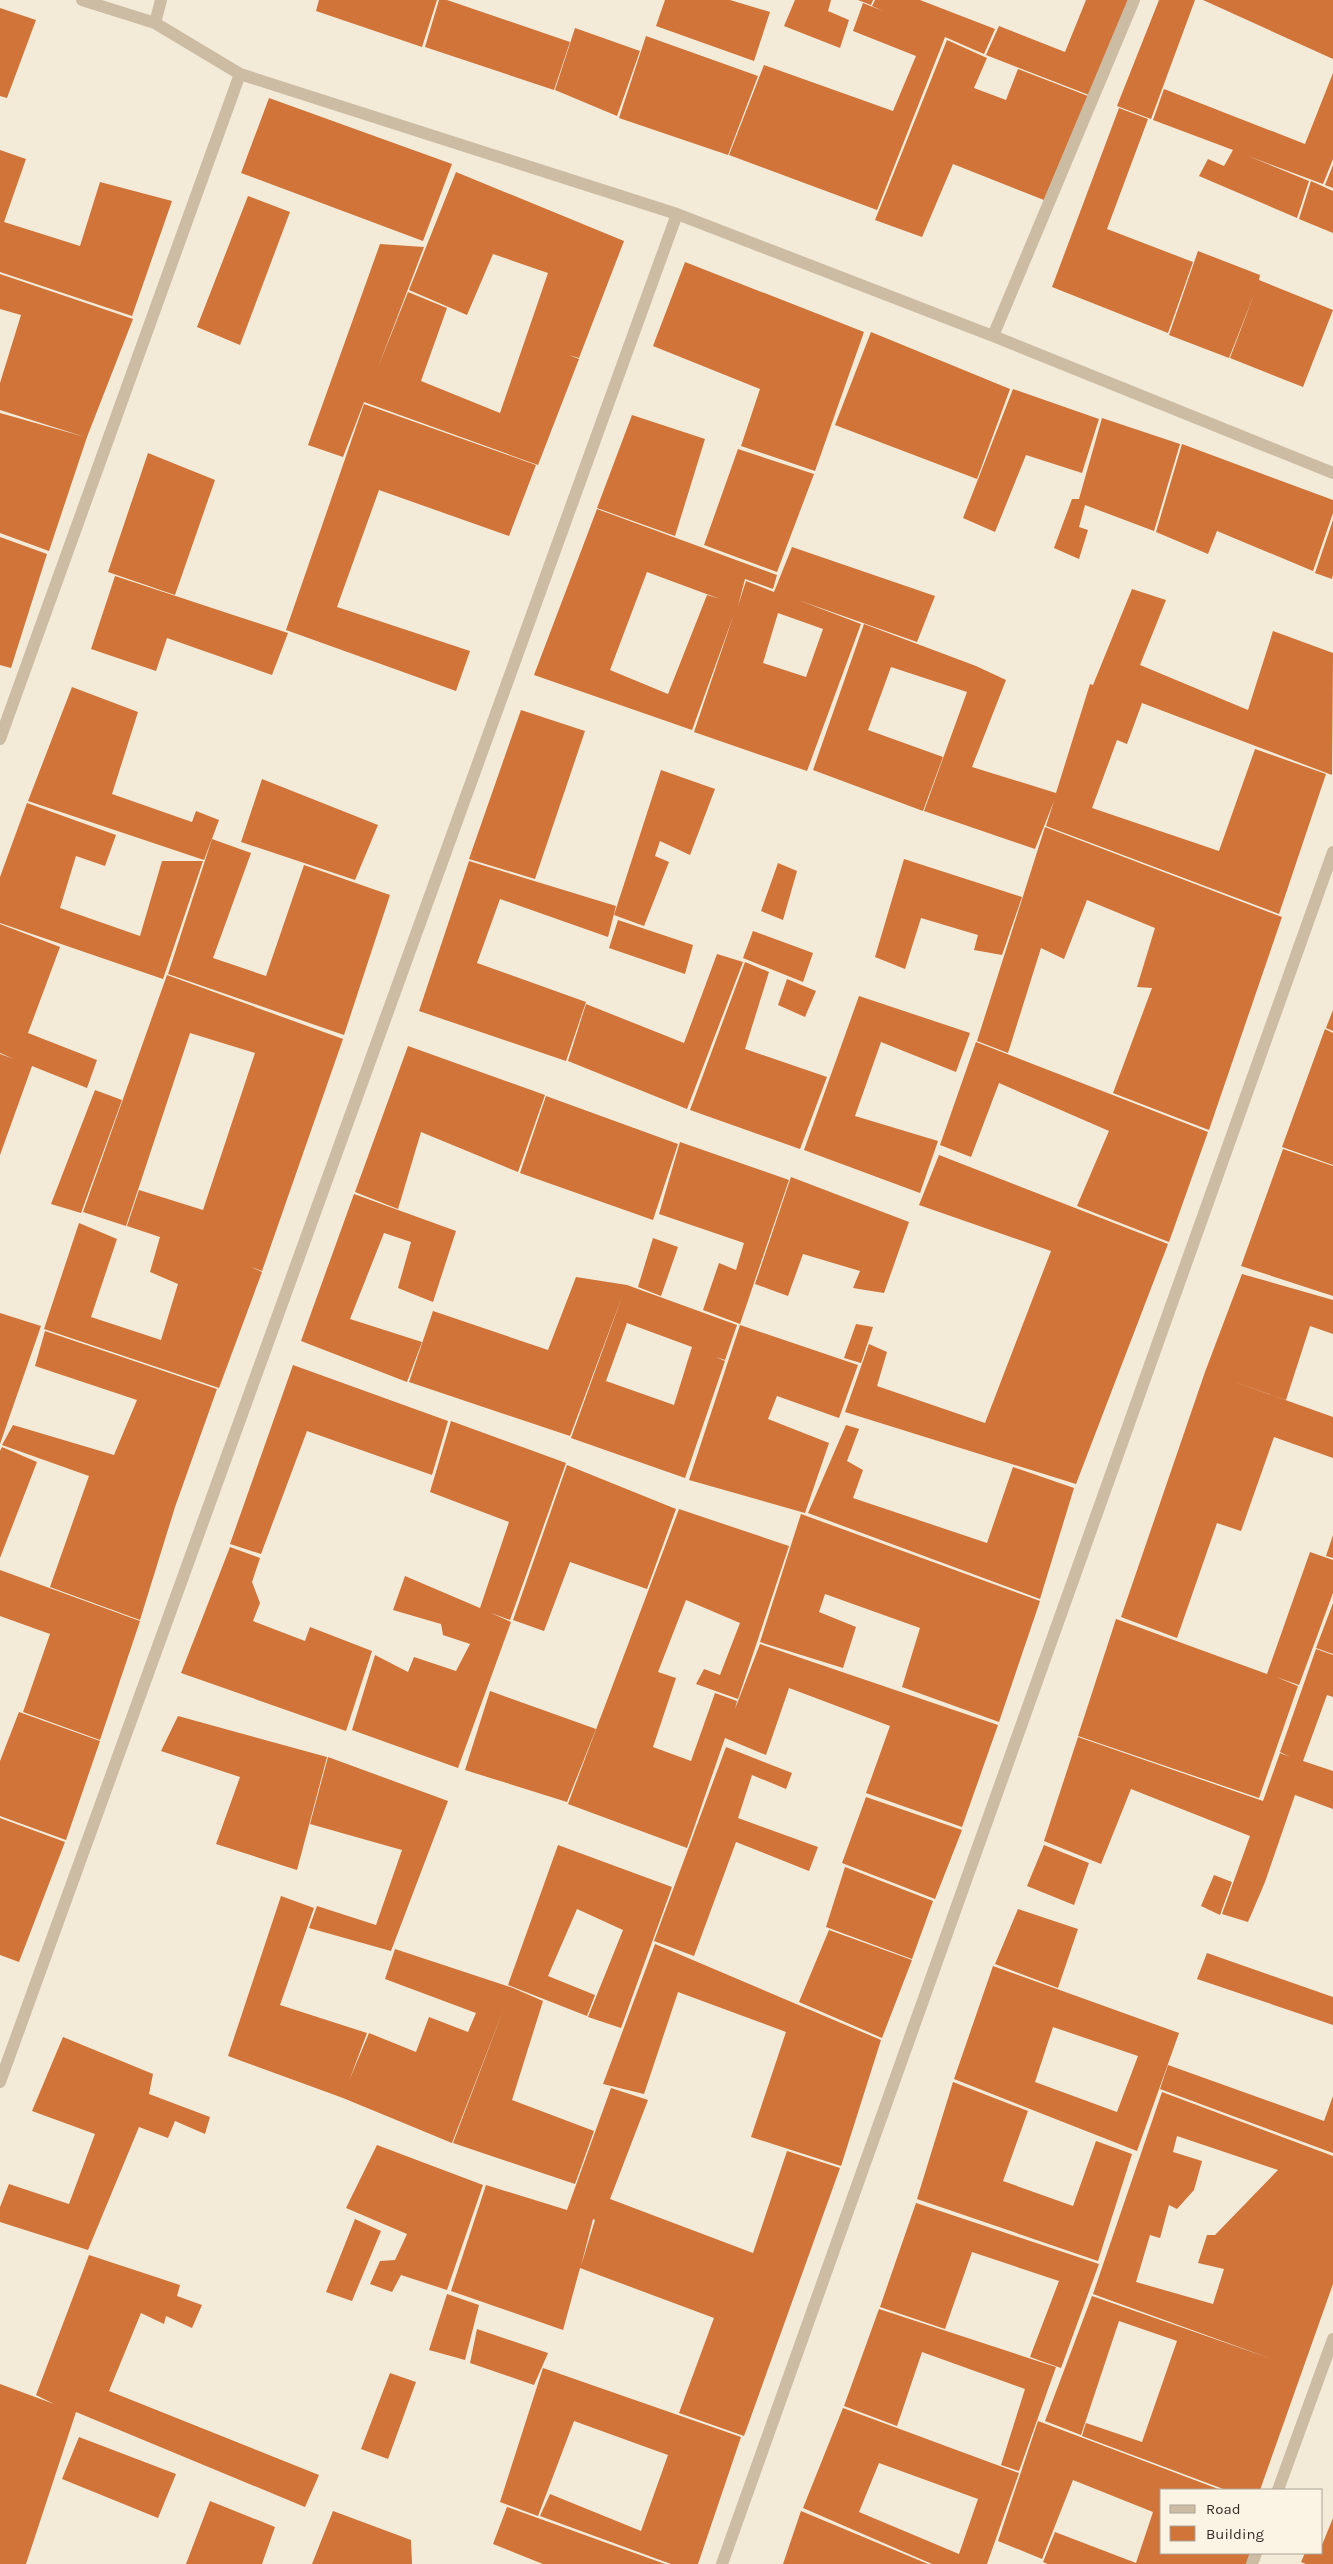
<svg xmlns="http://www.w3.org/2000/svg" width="1333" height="2564" font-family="Karla,sans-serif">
  <rect width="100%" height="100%" fill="#f3ead8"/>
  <path fill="#d07439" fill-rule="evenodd" d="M 319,0 L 437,0 L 422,47 L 316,11 Z
    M 439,0 L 447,0 L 570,42 L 554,90 L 425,47 Z
    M 665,0 L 730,0 L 770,12 L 754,61 L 656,26 Z
    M 795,0 L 831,0 L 828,11 L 849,20 L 840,48 L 784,26 Z
    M 858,0 L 873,0 L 871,5 Z
    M 875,0 L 920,0 L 995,29 L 984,54 L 945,37 L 877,210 L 729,155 L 764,65 L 893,111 L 916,56 L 853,31 L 863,3 L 883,11 L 872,6 Z
    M 1086,0 L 1129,0 L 1089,95 L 986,55 L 999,26 L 1065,52 Z
    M 1159,0 L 1195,0 L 1151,119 L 1117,106 Z
    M 1203,0 L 1333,0 L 1333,59 Z
    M 0,8 L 36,20 L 7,98 L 0,96 Z
    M 575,28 L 640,51 L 617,116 L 555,90 Z
    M 646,36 L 758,76 L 728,155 L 619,118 Z
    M 947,40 L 987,58 L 974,88 L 1006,100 L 1018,69 L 1088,96 L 1044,200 L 953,164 L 922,237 L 875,220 Z
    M 1333,73 L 1333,159 L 1323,184 L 1248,156 L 1309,181 L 1297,218 L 1199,176 L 1208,159 L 1224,166 L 1233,150 L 1153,120 L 1164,89 L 1305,144 Z
    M 269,98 L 452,164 L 423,241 L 241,173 Z
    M 1119,108 L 1148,119 L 1107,229 L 1193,262 L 1168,333 L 1052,287 Z
    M 0,150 L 26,159 L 4,222 L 80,246 L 100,182 L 172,201 L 132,316 L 0,272 Z
    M 1333,165 L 1333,188 L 1325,185 Z
    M 456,172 L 624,241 L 579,358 L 569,355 L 579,359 L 538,465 L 364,402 L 343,457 L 308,445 L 380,244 L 424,247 L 377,370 L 408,292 L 447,308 L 421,381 L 500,413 L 548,273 L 493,254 L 467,315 L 409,290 Z
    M 1311,181 L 1333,191 L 1333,233 L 1299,219 Z
    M 248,196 L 290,212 L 240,345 L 197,327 Z
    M 1198,251 L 1260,275 L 1259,280 L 1333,310 L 1303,387 L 1230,358 L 1255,292 L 1229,358 L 1169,335 Z
    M 685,262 L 864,332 L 815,471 L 741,446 L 760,389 L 653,346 Z
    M 0,274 L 133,319 L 87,437 L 49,551 L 0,533 L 0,413 L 85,437 L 0,410 L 0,383 L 21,315 L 0,309 Z
    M 871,332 L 1010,389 L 977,479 L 835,425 Z
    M 1013,389 L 1099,419 L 1082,473 L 1026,455 L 995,532 L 963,518 Z
    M 364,404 L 536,465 L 509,536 L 379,490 L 337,607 L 470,651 L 456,691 L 286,630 Z
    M 632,415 L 705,439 L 675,536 L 597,508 Z
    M 1102,418 L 1180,444 L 1154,531 L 1085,505 L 1079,527 L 1088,530 L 1079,559 L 1054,548 L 1072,499 L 1079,499 Z
    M 1182,444 L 1333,500 L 1333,513 L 1313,571 L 1217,531 L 1208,554 L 1156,532 Z
    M 738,449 L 814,474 L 777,572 L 704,545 Z
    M 148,453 L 215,480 L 175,595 L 108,572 Z
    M 597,509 L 777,575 L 773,589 L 745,579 L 738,606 L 746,581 L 774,592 L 792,547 L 935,596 L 917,642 L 798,600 L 861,624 L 807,771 L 694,732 L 734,614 L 692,730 L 534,675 ZM 647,572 L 720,599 L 707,595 L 668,694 L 610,670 ZM 778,613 L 823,629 L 806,677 L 763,663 Z
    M 1333,520 L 1333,574 L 1332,579 L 1315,573 Z
    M 0,537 L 47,554 L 11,668 L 0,665 Z
    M 115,576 L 288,633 L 272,675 L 167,638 L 156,671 L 91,649 Z
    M 1132,589 L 1166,600 L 1140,665 L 1248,710 L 1273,631 L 1333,653 L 1332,775 L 1142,703 L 1127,744 L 1117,740 L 1092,808 L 1219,851 L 1255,749 L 1326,774 L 1279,914 L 1046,826 L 1054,801 L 1035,849 L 924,811 L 967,692 L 891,667 L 868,730 L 943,757 L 923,811 L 813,770 L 864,624 L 976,666 L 1006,680 L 972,767 L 1056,793 L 1090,684 L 1093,685 Z
    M 72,687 L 138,712 L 112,794 L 192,822 L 196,811 L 219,820 L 204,860 L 28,801 Z
    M 521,710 L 585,731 L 535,879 L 469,859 Z
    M 661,770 L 715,789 L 690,855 L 660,841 L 655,856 L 669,862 L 644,926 L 614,915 Z
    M 262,779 L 378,825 L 355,880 L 241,842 Z
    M 27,803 L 116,835 L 105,866 L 76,856 L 60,908 L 140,936 L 162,861 L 203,861 L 163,979 L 0,923 L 0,877 Z
    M 1045,827 L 1282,917 L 1209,1130 L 1113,1093 L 1152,988 L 1137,987 L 1155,928 L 1087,900 L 1064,959 L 1041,948 L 1008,1053 L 977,1041 Z
    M 212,839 L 251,853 L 213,958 L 266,976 L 304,865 L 390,895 L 344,1035 L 168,974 Z
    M 904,859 L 1022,897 L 1002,955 L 974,950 L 978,935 L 921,918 L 905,969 L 875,957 Z
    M 469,861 L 616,906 L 608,937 L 500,899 L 477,963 L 586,1002 L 566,1061 L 419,1011 Z
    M 778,863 L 797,871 L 783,920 L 761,911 Z
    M 618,920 L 693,945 L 685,974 L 609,948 Z
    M 0,924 L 60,947 L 28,1033 L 97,1060 L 87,1088 L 32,1066 L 0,1155 L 0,1054 L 14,1059 L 0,1053 Z
    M 753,931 L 813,953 L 803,982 L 743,958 Z
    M 717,954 L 743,962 L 687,1109 L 568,1061 L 586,1004 L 684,1043 Z
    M 745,962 L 769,972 L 745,1049 L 827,1077 L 800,1149 L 690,1110 Z
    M 167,975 L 343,1039 L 262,1271 L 251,1267 L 262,1272 L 219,1388 L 44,1329 L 79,1223 L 117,1239 L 91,1317 L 161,1340 L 178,1284 L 150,1272 L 160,1237 L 127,1226 L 139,1190 L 203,1210 L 255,1053 L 190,1033 L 126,1226 L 83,1212 Z
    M 787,979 L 816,991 L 805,1017 L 778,1005 Z
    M 859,996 L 970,1033 L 956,1072 L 881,1042 L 855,1116 L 938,1141 L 920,1193 L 804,1150 Z
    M 1333,1010 L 1333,1031 L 1326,1028 Z
    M 1325,1029 L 1333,1033 L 1333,1165 L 1282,1147 Z
    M 976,1042 L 1208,1132 L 1169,1242 L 1077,1206 L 1109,1131 L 999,1083 L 971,1157 L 940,1145 Z
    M 408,1046 L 545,1095 L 518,1172 L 421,1132 L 398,1209 L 355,1192 Z
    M 95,1090 L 122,1100 L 81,1213 L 51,1204 Z
    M 546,1096 L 678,1144 L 653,1220 L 520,1173 Z
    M 680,1142 L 789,1180 L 740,1324 L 703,1310 L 719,1263 L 736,1270 L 744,1243 L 659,1214 Z
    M 1283,1149 L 1333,1166 L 1333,1296 L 1241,1266 Z
    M 939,1155 L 1168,1244 L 1076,1484 L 845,1412 L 869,1344 L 887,1352 L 877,1386 L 985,1423 L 1051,1251 L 919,1205 Z
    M 791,1177 L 909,1222 L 884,1293 L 853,1288 L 860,1271 L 803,1254 L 788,1296 L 755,1284 Z
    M 354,1194 L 456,1231 L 433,1302 L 398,1288 L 411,1242 L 384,1233 L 350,1319 L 422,1342 L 407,1382 L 301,1341 Z
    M 653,1238 L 678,1247 L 661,1296 L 638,1287 Z
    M 1242,1274 L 1333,1300 L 1333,1334 L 1310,1326 L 1286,1400 L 1229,1380 L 1333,1417 L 1333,1458 L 1274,1437 L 1241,1531 L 1217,1523 L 1177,1638 L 1121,1617 L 1205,1372 Z
    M 576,1277 L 627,1285 L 737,1325 L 725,1360 L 716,1357 L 725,1361 L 685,1478 L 571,1438 L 623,1294 L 570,1436 L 409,1382 L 433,1311 L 548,1350 ZM 627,1323 L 692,1347 L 674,1405 L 606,1381 Z
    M 0,1313 L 41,1326 L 0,1444 Z
    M 856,1324 L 873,1327 L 861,1363 L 844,1358 Z
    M 740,1325 L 858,1365 L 839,1418 L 777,1396 L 768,1419 L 829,1443 L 805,1513 L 689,1480 Z
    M 45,1331 L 217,1389 L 175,1507 L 140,1620 L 50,1587 L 89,1476 L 2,1445 L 13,1425 L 114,1455 L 137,1400 L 35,1366 Z
    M 293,1365 L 448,1421 L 432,1475 L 307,1431 L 261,1554 L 230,1544 Z
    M 451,1421 L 566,1463 L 510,1620 L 491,1613 L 511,1622 L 458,1768 L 352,1730 L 375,1655 L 408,1672 L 414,1657 L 456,1671 L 470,1644 L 443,1635 L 441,1624 L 393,1610 L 405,1576 L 480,1608 L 509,1522 L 430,1492 Z
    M 846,1425 L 859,1429 L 847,1461 L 863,1470 L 853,1498 L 987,1543 L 1013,1467 L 1074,1488 L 1040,1599 L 808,1513 Z
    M 2,1447 L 37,1462 L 0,1558 L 0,1451 Z
    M 567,1465 L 676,1509 L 647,1589 L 570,1562 L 544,1631 L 513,1620 Z
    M 679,1509 L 789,1546 L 738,1699 L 696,1684 L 704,1669 L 720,1675 L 740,1623 L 686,1600 L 658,1672 L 676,1678 L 653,1747 L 691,1761 L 715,1693 L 737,1701 L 735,1709 L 760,1644 L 998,1725 L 962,1827 L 866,1793 L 890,1726 L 789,1688 L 766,1755 L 725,1738 L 687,1848 L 568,1804 Z
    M 801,1514 L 1040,1601 L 999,1722 L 902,1687 L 920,1628 L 825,1594 L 819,1612 L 856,1627 L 843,1668 L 760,1642 Z
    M 1333,1535 L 1333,1558 L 1326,1556 Z
    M 230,1547 L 260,1558 L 252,1582 L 260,1603 L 253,1621 L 305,1641 L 310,1627 L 372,1651 L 346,1731 L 181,1673 Z
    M 1310,1552 L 1333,1560 L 1333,1593 L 1299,1685 L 1276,1677 L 1298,1686 L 1259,1798 L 1078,1736 L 1116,1619 L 1267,1674 Z
    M 0,1570 L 140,1621 L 100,1740 L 23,1712 L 50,1634 L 0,1616 Z
    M 1333,1603 L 1333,1654 L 1316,1648 Z
    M 1316,1649 L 1333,1655 L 1333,1697 L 1327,1695 L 1303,1761 L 1333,1771 L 1333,1809 L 1295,1795 L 1265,1882 L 1248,1922 L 1222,1914 L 1250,1836 L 1131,1789 L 1101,1864 L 1044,1841 L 1078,1737 L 1263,1801 L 1280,1753 L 1290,1757 L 1280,1752 Z
    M 490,1691 L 596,1729 L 567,1802 L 465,1770 Z
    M 19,1712 L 100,1741 L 66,1840 L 0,1816 L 0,1761 Z
    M 178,1716 L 327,1757 L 297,1870 L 216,1844 L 240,1777 L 161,1751 Z
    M 726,1747 L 792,1773 L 786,1789 L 752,1775 L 738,1818 L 818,1847 L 809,1871 L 736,1842 L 694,1956 L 654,1941 Z
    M 328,1757 L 448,1801 L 391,1951 L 309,1928 L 317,1906 L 376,1925 L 402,1850 L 310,1824 Z
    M 866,1797 L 962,1830 L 935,1899 L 842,1863 Z
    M 0,1818 L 65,1842 L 19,1962 L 0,1955 Z
    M 558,1845 L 672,1887 L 621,2028 L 588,2017 L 623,1930 L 577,1909 L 548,1976 L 595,1995 L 587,2016 L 508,1985 Z
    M 1044,1845 L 1089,1863 L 1074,1905 L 1027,1886 Z
    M 845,1867 L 933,1901 L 912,1959 L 826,1927 Z
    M 1214,1875 L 1232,1882 L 1220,1915 L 1201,1906 Z
    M 281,1896 L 314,1908 L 280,2005 L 367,2033 L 349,2081 L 369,2033 L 416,2052 L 429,2017 L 468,2032 L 476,2013 L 385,1979 L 395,1949 L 513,1988 L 543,2001 L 512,2100 L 594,2131 L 575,2184 L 453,2143 L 504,2008 L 452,2143 L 343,2098 L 228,2056 Z
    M 1018,1909 L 1078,1929 L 1058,1988 L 995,1964 Z
    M 829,1930 L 912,1960 L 882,2038 L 799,2002 Z
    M 655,1944 L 881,2040 L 841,2166 L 751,2137 L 786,2032 L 678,1992 L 644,2094 L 603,2084 Z
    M 1207,1953 L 1333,1997 L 1333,2025 L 1197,1979 Z
    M 993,1966 L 1179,2033 L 1137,2151 L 954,2079 ZM 1053,2027 L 1138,2056 L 1117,2112 L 1035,2082 Z
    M 63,2037 L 153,2074 L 149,2094 L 210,2117 L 205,2134 L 175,2121 L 168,2138 L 139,2127 L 88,2250 L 0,2222 L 0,2207 L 9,2184 L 69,2204 L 95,2134 L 32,2111 Z
    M 1168,2065 L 1324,2121 L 1333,2096 L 1333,2153 L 1160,2089 Z
    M 953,2082 L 1028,2111 L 1003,2181 L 1073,2206 L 1096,2141 L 1132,2154 L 1098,2261 L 917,2199 Z
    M 611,2088 L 648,2100 L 610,2199 L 753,2253 L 787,2151 L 840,2168 L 744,2436 L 679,2413 L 714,2318 L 580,2268 L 563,2330 L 451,2291 L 486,2185 L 567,2210 ZM 593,2219 L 595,2220 L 581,2266 Z
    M 1162,2092 L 1333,2156 L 1333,2284 L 1260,2490 L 1226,2490 L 1082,2436 L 1086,2423 L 1142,2442 L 1177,2341 L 1119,2321 L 1081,2435 L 1045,2421 L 1092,2296 L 1272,2359 L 1093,2294 ZM 1177,2136 L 1278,2170 L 1215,2235 L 1207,2235 L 1198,2263 L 1224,2269 L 1213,2304 L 1136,2282 L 1150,2235 L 1160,2238 L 1169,2205 L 1177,2209 L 1194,2190 L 1202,2161 L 1173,2152 Z
    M 377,2145 L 483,2185 L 447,2290 L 401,2275 L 392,2292 L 370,2284 L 380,2261 L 395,2260 L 407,2234 L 346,2208 Z
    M 916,2203 L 1099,2264 L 1061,2368 L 1030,2357 L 1059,2281 L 972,2252 L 945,2329 L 880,2307 Z
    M 355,2219 L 381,2231 L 352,2301 L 326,2292 Z
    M 89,2255 L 180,2285 L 177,2296 L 202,2305 L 192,2328 L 166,2316 L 164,2324 L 141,2313 L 109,2391 L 319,2475 L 305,2507 L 76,2412 L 26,2564 L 0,2564 L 0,2384 L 54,2404 L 36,2395 Z
    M 447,2294 L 479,2305 L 465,2360 L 429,2350 Z
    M 879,2309 L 1056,2367 L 1019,2471 L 1001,2465 L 1025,2389 L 922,2352 L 897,2426 L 844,2406 Z
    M 477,2329 L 548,2353 L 534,2385 L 470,2363 Z
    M 543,2368 L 741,2437 L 698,2564 L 671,2564 L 540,2516 L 550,2494 L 641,2531 L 668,2455 L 574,2421 L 538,2516 L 500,2502 Z
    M 390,2373 L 416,2382 L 388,2459 L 361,2449 Z
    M 843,2408 L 1019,2473 L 987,2564 L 932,2564 L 803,2508 ZM 879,2463 L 978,2499 L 959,2554 L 859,2512 Z
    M 1038,2421 L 1221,2490 L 1162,2490 L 1162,2553 L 1252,2553 L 1248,2564 L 1048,2564 L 1043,2562 L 1055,2532 L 1136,2563 L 1153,2512 L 1073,2480 L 1042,2559 L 998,2541 Z
    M 79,2437 L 176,2474 L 158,2518 L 62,2479 Z
    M 210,2501 L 275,2527 L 262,2564 L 186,2564 Z
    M 507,2507 L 665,2564 L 543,2564 L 493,2544 Z
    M 333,2511 L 411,2540 L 412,2564 L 312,2564 Z
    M 801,2511 L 928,2564 L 783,2564 Z
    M 1333,2518 L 1333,2564 L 1306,2564 L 1301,2562 L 1305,2553 L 1322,2553 L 1322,2545 Z"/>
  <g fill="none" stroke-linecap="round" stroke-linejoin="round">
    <path stroke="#ccbca3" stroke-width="12" d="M 82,0 L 155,23 L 240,74 L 677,214 L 993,336 L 1333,473
      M 155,23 L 161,0
      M 993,336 L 1134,0
      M 0,739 L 240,74
      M 0,2082 L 677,214
      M 1278,2490 L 1333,2339
      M 722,2564 L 1333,852
      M 1252,2564 L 1256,2553"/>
  </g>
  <rect x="1160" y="2489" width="162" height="65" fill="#fbf4e4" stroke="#aca498"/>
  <rect x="1170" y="2505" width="25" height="8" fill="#ccbca3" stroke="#aca498"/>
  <text x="1206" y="2514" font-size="15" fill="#362d26">Road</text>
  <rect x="1170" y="2526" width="25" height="15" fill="#d07439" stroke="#aca498"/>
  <text x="1206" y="2539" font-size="15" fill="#362d26">Building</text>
</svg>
